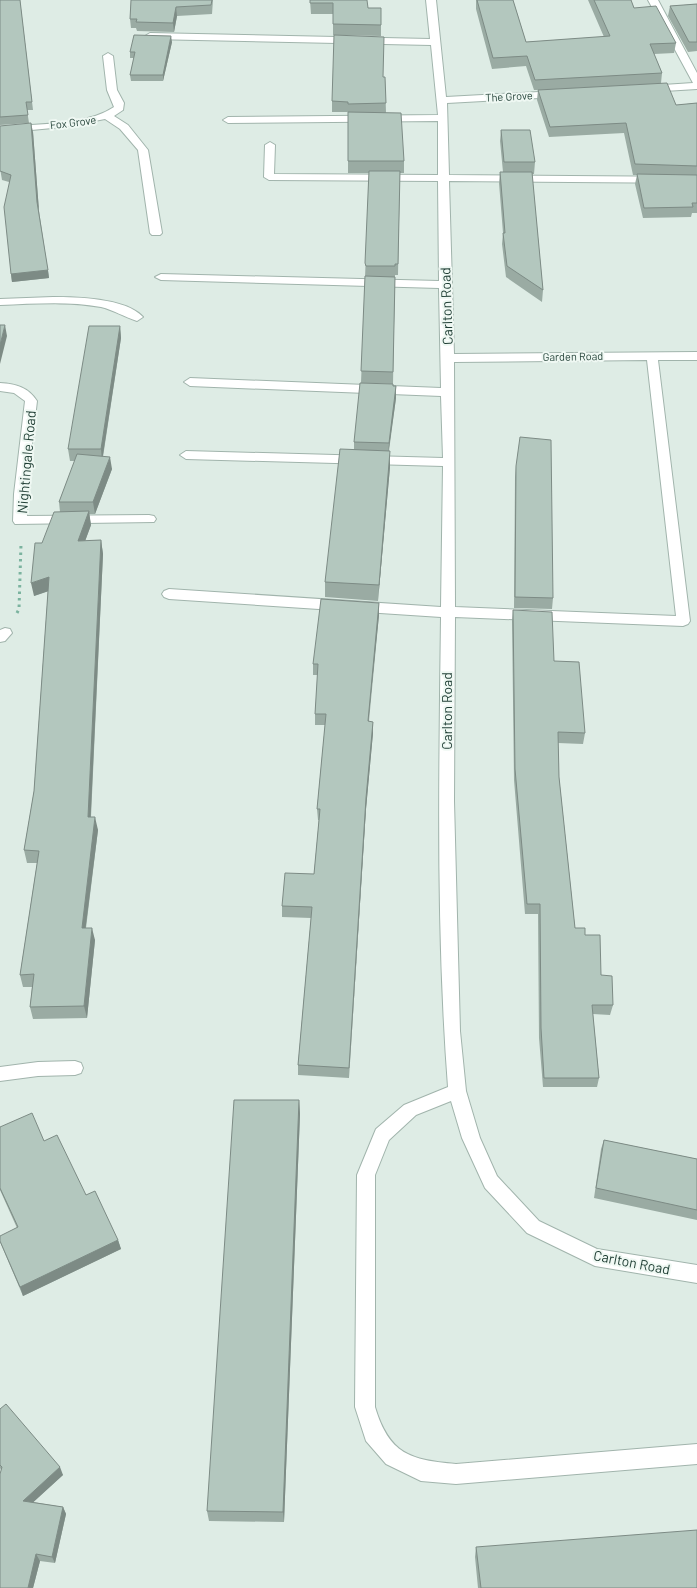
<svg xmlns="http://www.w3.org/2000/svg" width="697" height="1588" font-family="Barlow,sans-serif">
  <rect width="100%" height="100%" fill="#deece5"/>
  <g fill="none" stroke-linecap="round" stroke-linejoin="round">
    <g stroke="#a1b4ac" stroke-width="2">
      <path id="minor" d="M 426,0 L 436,0 L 446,97 L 557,91 L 562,94 L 557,97 L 447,103 L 449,175 L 697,177 L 697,183 L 449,181 L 454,354 L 697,352 L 697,360 L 658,360 L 690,621 L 688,624 L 683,626 L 455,617 L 454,801 L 460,1031 L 466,1091 L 480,1138 L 497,1176 L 539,1221 L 597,1249 L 697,1265 L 697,1283 L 595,1266 L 527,1233 L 485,1188 L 462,1138 L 451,1101 L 416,1115 L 389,1140 L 375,1175 L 375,1407 C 389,1454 410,1460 456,1464 L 697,1444 L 697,1464 L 456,1484 L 421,1481 L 386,1464 L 366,1441 L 355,1407 L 357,1175 L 376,1129 L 404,1105 L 448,1087 C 436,931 439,773 441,617 L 169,599 L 164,597 L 162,594 L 164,591 L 169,589 L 441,607 L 443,466 L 186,459 L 180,455 L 186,451 L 443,458 L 441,396 L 190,386 L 184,382 L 190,378 L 441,388 L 439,288 L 161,280 L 155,277 L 161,274 L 439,281 L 438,181 L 269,180 L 264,177 L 265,145 L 270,142 L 275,145 L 274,174 L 438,175 L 438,121 L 228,123 L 223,120 L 228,117 L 438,115 L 431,45 L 150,39 L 145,36 L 150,33 L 430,39 ZM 647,360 L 676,616 L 455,607 L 454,362 Z
        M 648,0 L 658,0 L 697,73 L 697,89 L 648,92 L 643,89 L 648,86 L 693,83 Z
        M 108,53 L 113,56 L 117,90 L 124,103 L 123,110 L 114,116 L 128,125 L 148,150 L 162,233 L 160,235 L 152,235 L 150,233 L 138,150 L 120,129 L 105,119 L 63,127 L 0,133 L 0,127 C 33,124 86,126 114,107 L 107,90 L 103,56 Z
        M 53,297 C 77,297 126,298 143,317 L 137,321 C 124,317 114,310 101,307 C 68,301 33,304 0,305 L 0,299 Z
        M 0,383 C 16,384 28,387 37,401 L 26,494 L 27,516 L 149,515 L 154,516 L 156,519 L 154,522 L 15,524 L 13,521 L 14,494 L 25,401 L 14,393 L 0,391 Z
        M 5,628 L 10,629 L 12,633 L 5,641 L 0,642 L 0,630 Z
        M 75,1061 L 81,1063 L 83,1068 L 81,1073 L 75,1075 L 38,1076 L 0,1081 L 0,1067 L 38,1062 Z"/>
    </g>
    <path stroke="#7bb39f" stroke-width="3" stroke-dasharray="2.5 4" stroke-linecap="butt" d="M 17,613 L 19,609 L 21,544"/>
    <use href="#minor" fill="#fff" fill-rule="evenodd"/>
  </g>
  <path fill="#9aaba3" d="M 0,0 L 20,0 L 33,110 L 27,110 L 29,123 L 0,125 Z
    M 131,0 L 213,0 L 212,14 L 177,16 L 174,32 L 137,31 L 136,28 L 131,28 L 130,19 Z
    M 310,0 L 368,8 L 381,8 L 381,36 L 333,35 L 333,14 L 311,14 Z
    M 476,0 L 513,0 L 526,42 L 604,37 L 588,0 L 631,0 L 634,8 L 676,43 L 674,53 L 654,54 L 662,73 L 661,83 L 676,105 L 697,103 L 697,213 L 692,213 L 691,217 L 643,218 L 635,184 L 637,175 L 633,175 L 624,133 L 549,137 L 537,100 L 538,90 L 534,90 L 526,66 L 492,69 L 476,9 Z
    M 697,4 L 697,51 L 688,52 L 668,16 L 670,6 Z
    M 172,42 L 163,81 L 131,81 L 130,75 L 134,58 L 130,58 L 130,52 Z
    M 383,77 L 385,77 L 386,113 L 404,161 L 404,173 L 400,173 L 398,275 L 395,275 L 393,384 L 361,383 L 369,173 L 348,173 L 348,112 L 332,112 L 332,101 Z
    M 501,130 L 535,162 L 534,174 L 532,174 L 543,290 L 542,302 L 506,277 L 502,244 L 503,233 L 499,183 L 500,172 L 503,172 L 500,141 Z
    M 33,132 L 39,211 L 49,278 L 12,282 L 11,274 L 9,182 L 2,180 L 0,168 Z
    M 120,326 L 121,338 L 103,457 L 112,469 L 95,514 L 89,514 L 91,525 L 85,541 L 101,540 L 103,554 L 91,817 L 98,830 L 86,928 L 95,940 L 87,1018 L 33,1019 L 30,1007 L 32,987 L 23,987 L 20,975 L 37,863 L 27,863 L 24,850 L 34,791 L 48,591 L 34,596 L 60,512 L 59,502 L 75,461 L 70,461 L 68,449 Z
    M 393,386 L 396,386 L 396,398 L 389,451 L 390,467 L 378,601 L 325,597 L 325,582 L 354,450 L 354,442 Z
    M 516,466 L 553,598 L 552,609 L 514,608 L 515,477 Z
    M 379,603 L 379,615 L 369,721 L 373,722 L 373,733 L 366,809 L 349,1078 L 298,1075 L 298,1065 L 311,918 L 282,917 L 282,906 L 314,874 L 319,820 L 318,820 L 317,809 L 325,725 L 315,725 L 315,714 L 318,675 L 313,675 L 313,664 Z
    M 513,610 L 554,661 L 585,733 L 583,744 L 558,743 L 559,777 L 575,928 L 585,935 L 613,1005 L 610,1015 L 593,1014 L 599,1078 L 597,1087 L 543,1087 L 539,1038 L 538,914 L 525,914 L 514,780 L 512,621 Z
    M 299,1100 L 300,1114 L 284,1522 L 209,1521 L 207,1511 Z
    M 0,1127 L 44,1141 L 86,1195 L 118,1240 L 121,1249 L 23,1296 L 0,1242 L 17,1228 L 0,1190 Z
    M 604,1140 L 697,1159 L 697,1220 L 594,1198 L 601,1149 Z
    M 0,1409 L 63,1475 L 33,1502 L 63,1507 L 66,1514 L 55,1563 L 40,1561 L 33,1588 L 0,1588 L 1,1470 L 0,1468 Z
    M 476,1547 L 697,1588 L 478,1588 L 475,1557 Z"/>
  <path fill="#7d8b85" d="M 176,7 L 177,16 L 174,32 L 173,23 Z
    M 171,36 L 172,42 L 163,81 L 163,75 Z
    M 31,123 L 33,132 L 39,211 L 37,202 Z
    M 48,270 L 49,278 L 12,282 L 11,274 Z
    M 5,325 L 7,336 L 0,364 L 0,345 Z
    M 120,326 L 121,338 L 102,461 L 101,449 Z
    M 396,386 L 396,398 L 388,455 L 389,443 Z
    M 390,451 L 390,467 L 378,601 L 379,585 Z
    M 110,457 L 112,469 L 95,514 L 93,502 Z
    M 89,511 L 91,525 L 80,555 L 78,541 Z
    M 101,540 L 103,554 L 90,830 L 88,817 Z
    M 49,577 L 52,590 L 34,596 L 31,583 Z
    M 379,603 L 379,615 L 367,733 L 368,721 Z
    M 373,722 L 373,733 L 366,809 L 349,1078 L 366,798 Z
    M 95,817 L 98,830 L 84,940 L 82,928 Z
    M 92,928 L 95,940 L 87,1018 L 84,1006 Z
    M 299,1100 L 300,1114 L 284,1522 L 283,1512 Z
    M 118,1240 L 121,1249 L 23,1296 L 20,1287 Z
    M 60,1467 L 63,1475 L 27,1508 L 23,1501 Z
    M 63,1507 L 66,1514 L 55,1563 L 52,1557 Z
    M 36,1554 L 40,1561 L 33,1588 L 28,1588 Z"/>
  <path fill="#b3c7be" stroke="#7d8b85" d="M 0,0 L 20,0 L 32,102 L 26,102 L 28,115 L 0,117 Z
    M 131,0 L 212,0 L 211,5 L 176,7 L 173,23 L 136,22 L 137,19 L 130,19 Z
    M 310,0 L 367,0 L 368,8 L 381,8 L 381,25 L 333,24 L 333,3 L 310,3 Z
    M 477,0 L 513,0 L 526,42 L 610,36 L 594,0 L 631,0 L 634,8 L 656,6 L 676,43 L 650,44 L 662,73 L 535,80 L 527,56 L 493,58 Z
    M 697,4 L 697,42 L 689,42 L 670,6 Z
    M 134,35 L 171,36 L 163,75 L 130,75 L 135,52 L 130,52 Z
    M 334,35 L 384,37 L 383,77 L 385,77 L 386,103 L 348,104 L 348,102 L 332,101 Z
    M 667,83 L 676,105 L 697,103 L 697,166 L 635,164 L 626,123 L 550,127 L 538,90 Z
    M 348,112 L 401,113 L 404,161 L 348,161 Z
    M 31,123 L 37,202 L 48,270 L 11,274 L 4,207 L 11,175 L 0,171 L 0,126 Z
    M 501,130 L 530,130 L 535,162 L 504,162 Z
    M 369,171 L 400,171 L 398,264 L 395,264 L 395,266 L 366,266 L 365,263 Z
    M 500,172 L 532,172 L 543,290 L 507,266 L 503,233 L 505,233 Z
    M 637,174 L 697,175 L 697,203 L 692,203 L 693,207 L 644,208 Z
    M 365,276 L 395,277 L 393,372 L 361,371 Z
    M 0,325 L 5,325 L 0,345 Z
    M 89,326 L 120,326 L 101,449 L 68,449 Z
    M 360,383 L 393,384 L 393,386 L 396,386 L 389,443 L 354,442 Z
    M 520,437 L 551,440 L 553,598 L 515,597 L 516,466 Z
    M 340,449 L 390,451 L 379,585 L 325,582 Z
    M 77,454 L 110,457 L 93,502 L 59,502 Z
    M 89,511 L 78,541 L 101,540 L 88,817 L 95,817 L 82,928 L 92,928 L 84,1006 L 30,1007 L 34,974 L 20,975 L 39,851 L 24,850 L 34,791 L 49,577 L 31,583 L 35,543 L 42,543 L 54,512 Z
    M 321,599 L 379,603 L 368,721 L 373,722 L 366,798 L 349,1068 L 298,1065 L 312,907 L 282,906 L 285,873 L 314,874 L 320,809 L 317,809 L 326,714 L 315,714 L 318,664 L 313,664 Z
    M 513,610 L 552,612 L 554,661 L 579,662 L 585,733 L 558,732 L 559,777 L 575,928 L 585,928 L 585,935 L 600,935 L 601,975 L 612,976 L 613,1005 L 592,1005 L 599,1078 L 544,1078 L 541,1028 L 540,904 L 527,904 L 515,769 Z
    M 234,1100 L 299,1100 L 283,1512 L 207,1511 Z
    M 32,1113 L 44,1141 L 57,1135 L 86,1195 L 95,1191 L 118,1240 L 20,1287 L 0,1241 L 0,1236 L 18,1227 L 0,1188 L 0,1127 Z
    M 604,1140 L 697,1159 L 697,1210 L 596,1188 Z
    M 6,1404 L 60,1467 L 23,1501 L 63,1507 L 52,1557 L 36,1554 L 28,1588 L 0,1588 L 0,1474 L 2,1467 L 0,1465 L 0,1409 Z
    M 697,1530 L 697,1588 L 481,1588 L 476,1547 Z"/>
  <g text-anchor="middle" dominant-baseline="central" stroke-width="4" stroke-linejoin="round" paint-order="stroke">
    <g font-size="11" fill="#1e3d33" stroke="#eff8f3">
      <text transform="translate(509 96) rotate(-3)">The Grove</text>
      <text transform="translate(73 122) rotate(-7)">Fox Grove</text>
      <text transform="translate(573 356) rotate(-1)">Garden Road</text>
    </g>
    <g font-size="14" fill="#1e3d33" stroke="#eff8f3">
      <text transform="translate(446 306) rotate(-92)">Carlton Road</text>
      <text transform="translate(26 462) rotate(-85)">Nightingale Road</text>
      <text transform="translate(446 711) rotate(-90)">Carlton Road</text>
      <text transform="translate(632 1262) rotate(11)">Carlton Road</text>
    </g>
  </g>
</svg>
